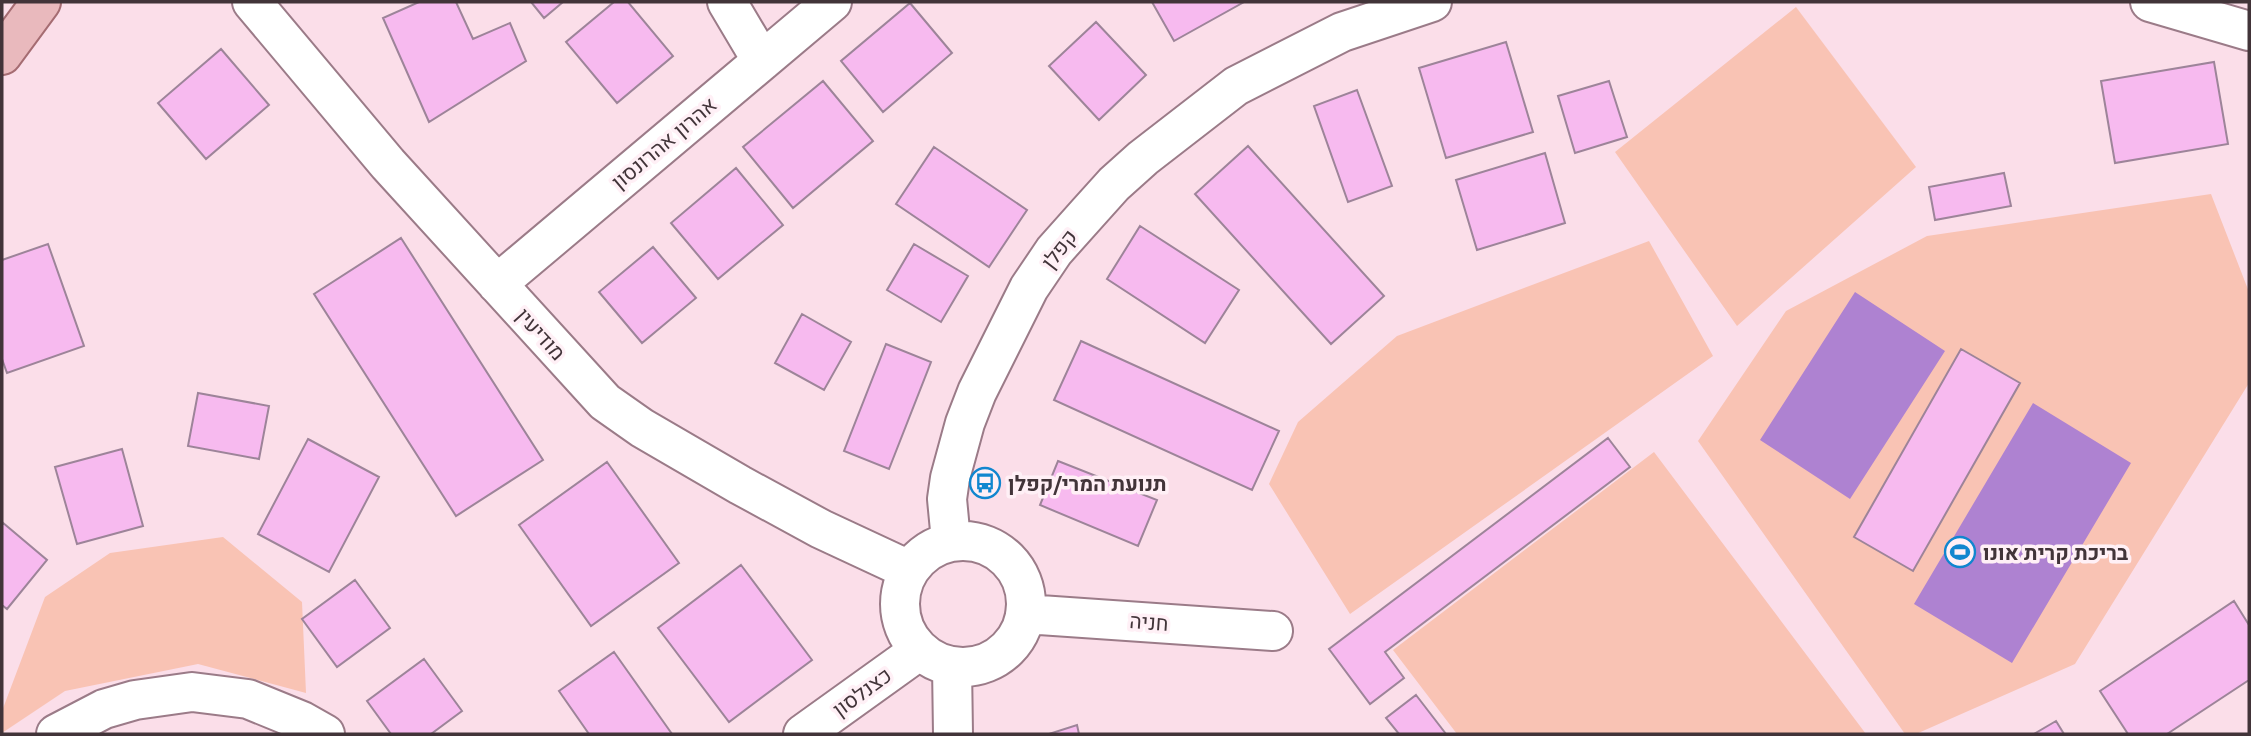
<svg xmlns="http://www.w3.org/2000/svg" width="2251" height="736" font-family="'Space Grotesk',Heebo,sans-serif">
  <rect width="100%" height="100%" fill="#fbdee9"/>
  <path fill="#f9c3b4" d="M 1796,7 L 1916,167 L 1737,326 L 1615,152 Z
    M 2211,194 L 2249,292 L 2249,383 L 2075,664 L 1916,734 L 1905,734 L 1698,441 L 1786,311 L 1927,236 Z
    M 1649,241 L 1713,356 L 1350,614 L 1269,484 L 1298,422 L 1397,336 Z
    M 1654,452 L 1866,734 L 1457,734 L 1393,650 Z
    M 223,537 L 302,602 L 306,693 L 198,664 L 65,691 L 2,733 L 2,711 L 45,597 L 110,553 Z"/>
  <path fill="#ae82d1" d="M 1855,292 L 1945,351 L 1850,499 L 1760,440 Z
    M 2033,403 L 2131,463 L 2012,663 L 1914,604 Z"/>
  <path fill="#f7baef" stroke="#9d8499" stroke-width="2" d="M 419,2 L 456,2 L 473,39 L 510,23 L 526,61 L 429,122 L 383,18 Z
    M 531,2 L 563,2 L 544,18 Z
    M 614,2 L 628,2 L 673,56 L 617,103 L 566,42 Z
    M 1152,2 L 1244,2 L 1174,41 Z
    M 910,3 L 952,53 L 883,112 L 841,61 Z
    M 1096,22 L 1146,75 L 1099,120 L 1049,66 Z
    M 1506,42 L 1533,132 L 1446,158 L 1419,68 Z
    M 221,49 L 269,105 L 206,159 L 158,103 Z
    M 2214,62 L 2228,144 L 2115,163 L 2101,81 Z
    M 823,81 L 873,141 L 793,208 L 743,147 Z
    M 1609,81 L 1627,137 L 1575,153 L 1558,96 Z
    M 1357,90 L 1392,186 L 1348,202 L 1314,106 Z
    M 1248,146 L 1384,296 L 1331,344 L 1195,194 Z
    M 934,147 L 1027,210 L 989,267 L 896,204 Z
    M 1545,153 L 1565,223 L 1477,250 L 1456,180 Z
    M 736,168 L 783,225 L 718,279 L 671,223 Z
    M 2004,173 L 2011,206 L 1935,220 L 1929,187 Z
    M 1140,226 L 1239,290 L 1205,343 L 1107,279 Z
    M 401,238 L 543,460 L 456,516 L 314,294 Z
    M 48,244 L 84,346 L 7,373 L 2,359 L 2,260 Z
    M 914,244 L 968,276 L 941,322 L 887,290 Z
    M 653,247 L 696,298 L 642,343 L 599,292 Z
    M 802,314 L 851,342 L 824,390 L 775,363 Z
    M 1081,341 L 1279,431 L 1252,490 L 1054,400 Z
    M 886,344 L 931,362 L 889,469 L 844,451 Z
    M 1961,349 L 2020,383 L 1913,571 L 1854,537 Z
    M 198,393 L 269,406 L 259,459 L 188,446 Z
    M 1608,438 L 1630,467 L 1385,652 L 1404,678 L 1370,704 L 1329,649 Z
    M 308,439 L 379,477 L 329,572 L 258,534 Z
    M 122,449 L 143,526 L 77,544 L 55,467 Z
    M 1058,461 L 1157,500 L 1138,546 L 1040,505 Z
    M 607,462 L 679,563 L 591,626 L 519,525 Z
    M 2,522 L 47,560 L 7,609 L 2,605 Z
    M 741,565 L 812,660 L 729,722 L 658,628 Z
    M 355,580 L 390,628 L 337,667 L 302,619 Z
    M 2234,601 L 2249,625 L 2249,680 L 2167,734 L 2128,734 L 2100,691 Z
    M 614,652 L 672,734 L 589,734 L 559,691 Z
    M 424,659 L 462,711 L 431,734 L 391,734 L 367,701 Z
    M 1416,695 L 1446,734 L 1399,734 L 1386,718 Z
    M 2056,721 L 2064,734 L 2034,734 Z
    M 1077,725 L 1079,734 L 1049,734 Z"/>
  <g fill="none" stroke-linecap="round" stroke-linejoin="round">
    <g stroke="#9b7b88" stroke-width="42">
      <path id="minor" d="M 252,2 L 388,164 L 605,402 L 642,428 L 740,485 L 821,529 L 909,570
        M 727,2 L 762,61
        M 2150,2 L 2249,31
        M 497,284 L 832,2
        M 951,541 L 947,499 L 950,478 L 965,423 L 977,392 L 1029,288 L 1054,251 L 1087,214 L 1114,184 L 1143,158 L 1236,86 L 1342,32 L 1432,2
        M900 604a63 63 0 1 1 126 0a63 63 0 1 1-126 0Z
        M 1025,614 L 1273,631
        M 952,666 L 953,734
        M 56,734 L 104,709 L 135,700 L 192,692 L 248,699 L 302,721 L 325,734
        M 803,734 L 920,650"/>
    </g>
    <g stroke="#a56c72" stroke-width="42">
      <path id="major" d="M 2,55 L 41,2"/>
    </g>
    <use href="#minor" stroke="#fff" stroke-width="38"/>
    <use href="#major" stroke="#e9b9bd" stroke-width="38"/>
  </g>
  <defs>
    <g id="bus-ring" transform="scale(1.575)"><circle r="9.5" fill="#fff0f6" stroke="#1186cf" stroke-width="1.5"/><path d="M-5-6H5V4H4V6H2V4H-2V6H-4V4H-5ZM-3.5-4V0h7V-4ZM-3.5 1.2v1.5H-2V1.2ZM2 1.2v1.5H3.5V1.2Z" fill="#1186cf"/></g>
    <g id="stadium-ring" transform="scale(1.575)"><circle r="9.5" fill="#fff0f6" stroke="#1186cf" stroke-width="1.5"/><path d="M0-5a6.5 5 0 1 0 0 10a6.5 5 0 1 0 0-10ZM-3.5-1.8h7v3.6h-7Z" fill="#1186cf"/></g>
  </defs>
  <g fill-rule="evenodd">
    <use href="#bus-ring" x="985" y="483"/>
    <use href="#stadium-ring" x="1960" y="552"/>
  </g>
  <g text-anchor="middle" dominant-baseline="central" stroke-width="7" stroke-linejoin="round" paint-order="stroke">
    <g font-size="21" fill="#423439" stroke="#fff0f6">
      <text transform="translate(664 143) rotate(-40)">אהרון אהרונסון</text>
      <text transform="translate(1059 249) rotate(-52)">קפלן</text>
      <text transform="translate(541 334) rotate(48)">מודיעין</text>
      <text transform="translate(1149 622) rotate(4)">חניה</text>
      <text transform="translate(862 692) rotate(-36)">כצנלסון</text>
    </g>
    <g font-size="21" font-weight="bold" fill="#423439" stroke="#fff0f6" text-anchor="start">
      <text x="1008" y="483">תנועת המרי/קפלן</text>
      <text x="1983" y="552">בריכת קרית אונו</text>
    </g>
  </g>
  <rect width="2251" height="736" fill="none" stroke="#423439" stroke-width="7"/>
</svg>
